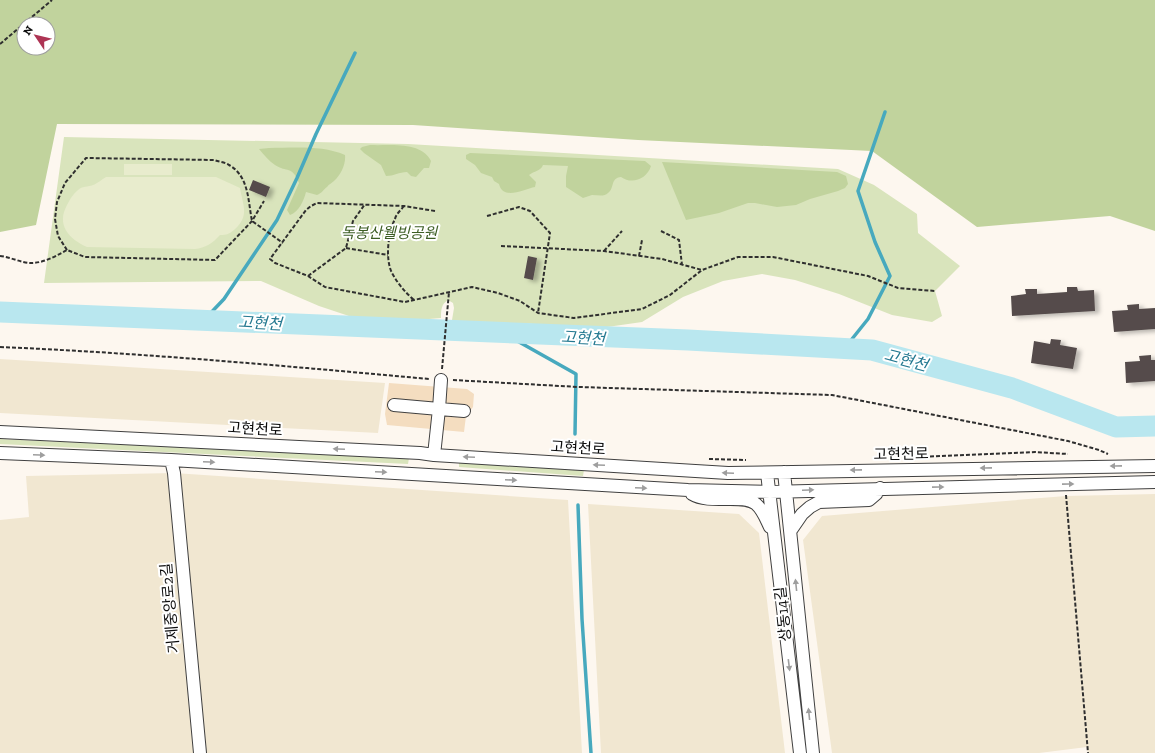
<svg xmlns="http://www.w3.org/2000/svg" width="1155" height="753" font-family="'Zilla Slab','Noto Sans KR',serif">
  <defs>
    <filter id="shadow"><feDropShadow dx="4.5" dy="2.5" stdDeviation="2" flood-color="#0004"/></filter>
  </defs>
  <rect width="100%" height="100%" fill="#fdf7ef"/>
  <path fill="#f1e7d1" d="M 0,359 L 385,383 L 378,433 L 0,413 Z
    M 174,473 L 568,500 L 582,753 L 0,753 L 0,520 L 29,517 L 26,476 Z
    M 1155,494 L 1155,753 L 1088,753 L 1087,747 L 1039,753 L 832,753 L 803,540 L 822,516 L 1066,496 Z
    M 588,504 L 739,514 L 759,533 L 785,753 L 601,753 Z"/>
  <path fill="#d9e4bc" d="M 64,137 L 408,144 L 838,169 L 874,185 L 917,214 L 918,233 L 960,266 L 935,291 L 942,316 L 932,322 L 892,315 L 839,294 L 795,280 L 762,274 L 723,281 L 683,297 L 642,322 L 600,328 L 560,327 L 524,323 L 508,327 L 452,320 L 454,308 L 453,303 L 448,300 C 441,304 441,311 441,318 L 393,322 L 355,318 L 319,306 L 261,281 L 44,283 Z
    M 0,439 L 409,458 L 408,464 L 0,444 Z
    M 459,461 L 584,470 L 583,476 L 459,467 Z"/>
  <path fill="#c1d39d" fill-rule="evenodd" d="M 0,0 L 1155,0 L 1155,231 L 1110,216 L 977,227 L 872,151 L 638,140 L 413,125 L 57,124 L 36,225 L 0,232 ZM 24,24 L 48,24 L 48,48 L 24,48 Z
    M 370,145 C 390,146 421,141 431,161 L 429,168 L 424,168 L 416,177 L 411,176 L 407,172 C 399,172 394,176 386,176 L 381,165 L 364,153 L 360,149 L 362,147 Z
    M 269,148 C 293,148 322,145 345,155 C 346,164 341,175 334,181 C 332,183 329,184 327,187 C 323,190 322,193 317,195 L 306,192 C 304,200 299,212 290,215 L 287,210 L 299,183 C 292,165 287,173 275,165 C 269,161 264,155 259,149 Z
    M 470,153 L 645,161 L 651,166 C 647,179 632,185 621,177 C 610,178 615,188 608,193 C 604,197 598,195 592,195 C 589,196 586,197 583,198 L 566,187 L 566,176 L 568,166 L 543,165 C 541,171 534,171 529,175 L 536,182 L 535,187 C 524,189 503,201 499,184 L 494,181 L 492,177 L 481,173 L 475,165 L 466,159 L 466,155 Z
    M 662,162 L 837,172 L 846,176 L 848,184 L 845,188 L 838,191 L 810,199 L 796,205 L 777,207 L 755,203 L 748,203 L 719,213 L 686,220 Z"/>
  <path fill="#f4ddc0" d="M 389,383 L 467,389 L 474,394 L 473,407 L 466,416 L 464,432 L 387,425 L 385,414 Z"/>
  <path fill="#e8eccd" d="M 124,164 L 172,164 L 172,175 L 124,175 Z
    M 106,177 L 216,177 L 240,188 C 243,206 250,216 234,230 C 229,234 227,235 220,235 C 213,243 205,248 195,249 L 87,247 C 69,239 56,225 67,205 C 70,199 73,194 78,190 C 82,186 88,187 93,185 C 97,184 102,179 106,177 Z"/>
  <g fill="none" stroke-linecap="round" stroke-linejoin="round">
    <path stroke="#47a9be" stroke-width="3.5" d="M 204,320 L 224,299 L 277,220 L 297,178 L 316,134 L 355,53
      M 503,333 L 576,374 L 575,434
      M 844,349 L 868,319 L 890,276 L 875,242 L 858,191 L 885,112
      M 578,505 L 582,619 L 591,753"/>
    <path stroke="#b9e7ef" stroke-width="21" d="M 0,312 L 688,340 L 872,350 L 1012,388 L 1116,427 L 1155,426"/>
  </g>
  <path fill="#544c4b" filter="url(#shadow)" d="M 253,180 L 270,187 L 266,197 L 249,190 Z
    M 528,256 L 537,258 L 533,280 L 524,278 Z
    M 1067,287 L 1077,287 L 1078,291 L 1094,290 L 1095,311 L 1012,316 L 1011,296 L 1026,294 L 1025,289 L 1037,289 L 1037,294 L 1067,292 Z
    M 1139,304 L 1139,309 L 1155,308 L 1155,329 L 1114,332 L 1112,311 L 1128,310 L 1127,305 Z
    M 1051,339 L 1061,340 L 1060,345 L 1077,348 L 1073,369 L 1031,363 L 1034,341 L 1050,344 Z
    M 1151,355 L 1151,360 L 1155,360 L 1155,381 L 1126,383 L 1125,362 L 1140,361 L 1139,356 Z"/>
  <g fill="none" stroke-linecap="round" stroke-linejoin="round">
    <g stroke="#404040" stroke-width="14">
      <path id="minor" d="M 441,380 L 439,409 L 464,411
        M 394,405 L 439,409 L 434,455
        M 0,432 L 420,453 L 434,455 L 728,473 L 1155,466
        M 0,453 L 171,460 L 688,490 L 770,492 L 1155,482
        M 171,460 L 174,473 L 200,753
        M 784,472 L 813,753
        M 767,473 L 800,753
        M 692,494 C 710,505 743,493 756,504 C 763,510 766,519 770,527
        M 791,530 L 802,514 L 810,507 L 819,502 L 869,500 L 876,494 L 880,488"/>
    </g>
    <path stroke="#2f2f2f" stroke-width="2" stroke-dasharray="4 2" stroke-linecap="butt" d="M 0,44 L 52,0
      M 404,206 C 401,210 396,214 395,219 C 388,233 385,259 392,273 C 398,284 405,292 414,300
      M 435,211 L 404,206 L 317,203 L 311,206 L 306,210 L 270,259 L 275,263 L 308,276 L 325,287 L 405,302 L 472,287 L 498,293 L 520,301 L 538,313 L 574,318 L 642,309 L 670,295 L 702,270 L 738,257 L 773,257 L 868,276 L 898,288 L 935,291
      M 487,216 L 519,207 L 530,211 L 550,233 L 538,313
      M 661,231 L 679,240 L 682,265
      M 501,246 L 604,251 L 662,259 L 702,270
      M 346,248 L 388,255
      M 67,250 L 58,236 L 55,219 L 57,202 L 65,183 L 86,158 L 214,160 C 219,162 225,162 229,165 C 249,176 248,201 252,221 L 283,243
      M 604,251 L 622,231
      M 0,256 C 10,257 22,263 31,263 C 44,263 56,256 67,250 L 85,257 L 215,260 L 252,221 L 264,201
      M 639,256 L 642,240
      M 308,276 L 346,248 L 353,221 L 365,204
      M 0,347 C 143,353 286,366 429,379
      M 442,369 L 449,292
      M 453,380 L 579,387 L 832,395 L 1068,441 L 1099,450 L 1108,454
      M 918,457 L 1035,452 L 1068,454
      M 709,459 L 746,460
      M 1066,495 L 1088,753"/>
    <use href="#minor" stroke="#fff" stroke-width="12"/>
  </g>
  <defs><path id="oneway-solid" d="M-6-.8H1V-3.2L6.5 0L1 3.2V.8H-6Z"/></defs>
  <g fill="#9e9e9e">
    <use href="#oneway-solid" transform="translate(339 449) rotate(-177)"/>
    <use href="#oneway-solid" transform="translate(39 455) rotate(2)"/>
    <use href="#oneway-solid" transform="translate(469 457) rotate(-177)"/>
    <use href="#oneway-solid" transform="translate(209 462) rotate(3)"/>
    <use href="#oneway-solid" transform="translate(599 465) rotate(-177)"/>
    <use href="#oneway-solid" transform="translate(1116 466) rotate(179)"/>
    <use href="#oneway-solid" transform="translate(986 468) rotate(179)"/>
    <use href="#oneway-solid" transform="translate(856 470) rotate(179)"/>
    <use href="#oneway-solid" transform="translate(381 472) rotate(3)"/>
    <use href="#oneway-solid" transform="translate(728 473) rotate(-178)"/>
    <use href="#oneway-solid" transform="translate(511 480) rotate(3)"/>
    <use href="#oneway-solid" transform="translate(1068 484) rotate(-1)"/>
    <use href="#oneway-solid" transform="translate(938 487) rotate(-1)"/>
    <use href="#oneway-solid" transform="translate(641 488) rotate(3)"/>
    <use href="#oneway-solid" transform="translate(808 490) rotate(-2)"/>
    <use href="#oneway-solid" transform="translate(796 585) rotate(-96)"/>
    <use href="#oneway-solid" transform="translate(789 665) rotate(83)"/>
    <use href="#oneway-solid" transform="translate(809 714) rotate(-96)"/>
  </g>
  <g text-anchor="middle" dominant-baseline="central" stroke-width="4" stroke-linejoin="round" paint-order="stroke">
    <g font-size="15" font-style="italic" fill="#3d5e24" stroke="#fff">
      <text x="389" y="233">독봉산웰빙공원</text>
    </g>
    <g font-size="15" fill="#0d0d0d" stroke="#fff">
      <text transform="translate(255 429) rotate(3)">고현천로</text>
      <text transform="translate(578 448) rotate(3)">고현천로</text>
      <text transform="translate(901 454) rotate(-1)">고현천로</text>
      <text transform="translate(170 608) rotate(-95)">거제중앙로2길</text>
      <text transform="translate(783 614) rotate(-96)">상동14길</text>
    </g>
    <g font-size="16" font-style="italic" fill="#247991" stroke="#fff">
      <text transform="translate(260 323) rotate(3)">고현천</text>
      <text transform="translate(583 338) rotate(3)">고현천</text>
      <text transform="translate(906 360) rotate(15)">고현천</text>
    </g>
  </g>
  <g transform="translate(36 36) rotate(305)"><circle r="19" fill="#ffffff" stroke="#9e9e9e"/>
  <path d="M0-3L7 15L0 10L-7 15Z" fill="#ae3454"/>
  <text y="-6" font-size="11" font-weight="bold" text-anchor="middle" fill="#0d0d0d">N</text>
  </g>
</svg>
